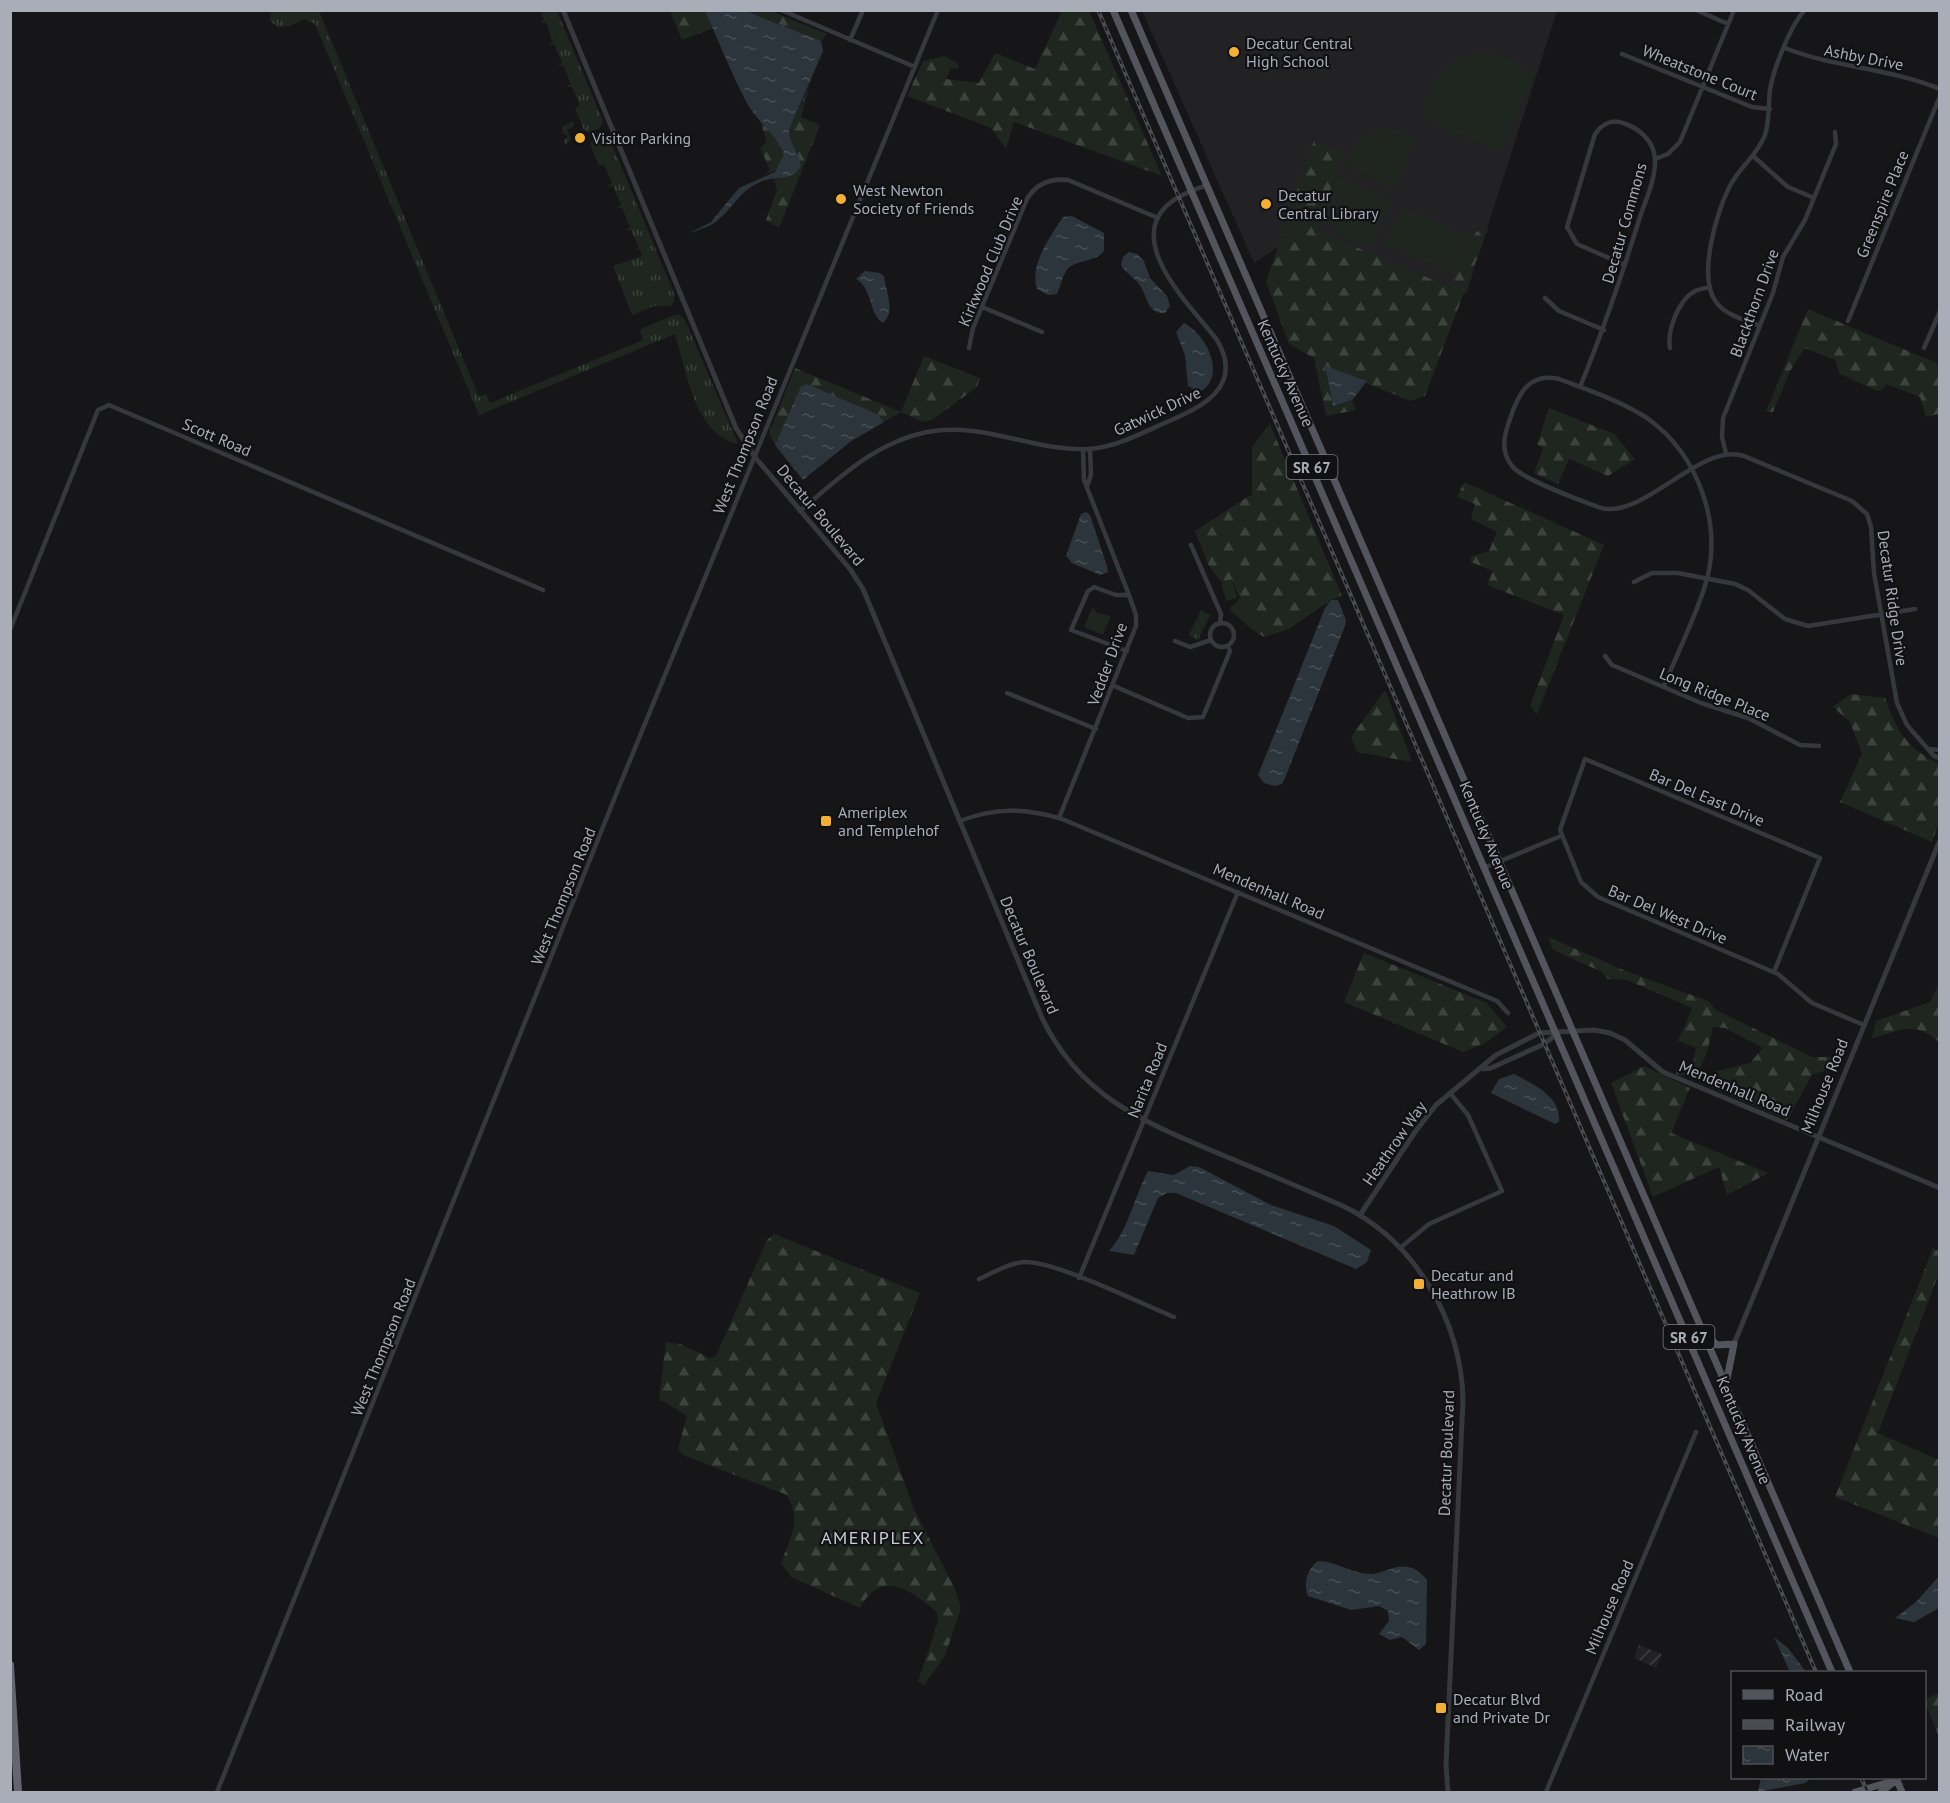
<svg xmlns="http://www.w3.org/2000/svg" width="1950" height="1803" font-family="'PT Sans',sans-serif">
  <defs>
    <pattern id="industrial-furrows" width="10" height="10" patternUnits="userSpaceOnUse" patternTransform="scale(1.5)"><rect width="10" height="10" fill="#222225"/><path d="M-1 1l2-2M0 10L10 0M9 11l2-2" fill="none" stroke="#3f3f43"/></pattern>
    <pattern id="grass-tufts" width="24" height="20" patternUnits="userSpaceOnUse" patternTransform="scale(1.5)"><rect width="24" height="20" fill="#1e261f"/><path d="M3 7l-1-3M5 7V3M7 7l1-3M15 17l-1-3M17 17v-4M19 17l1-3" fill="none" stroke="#3c433d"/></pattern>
    <pattern id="forest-firs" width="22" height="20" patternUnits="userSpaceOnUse" patternTransform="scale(1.5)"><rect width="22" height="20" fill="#1e261f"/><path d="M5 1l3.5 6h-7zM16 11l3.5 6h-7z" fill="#3c433d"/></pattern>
    <pattern id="water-ripples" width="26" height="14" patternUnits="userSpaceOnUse" patternTransform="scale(1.5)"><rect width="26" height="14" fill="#2c353c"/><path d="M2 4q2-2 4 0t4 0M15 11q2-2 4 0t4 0" fill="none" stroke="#485056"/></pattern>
  </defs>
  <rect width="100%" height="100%" fill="#161618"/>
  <path fill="#222225" d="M 1142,11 L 1557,11 L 1466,294 L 1315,230 L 1298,234 L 1254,263 Z"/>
  <path fill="url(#industrial-furrows)" d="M 1639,1645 L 1662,1654 L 1656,1668 L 1634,1658 Z"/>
  <path fill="url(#grass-tufts)" d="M 271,11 L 319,11 L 479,397 L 486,394 L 490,403 L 643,340 L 640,331 L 642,328 L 678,314 L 685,320 L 738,444 C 695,435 686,370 675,334 L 479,415 L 315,24 L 304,19 L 290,26 L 278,27 L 270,21 Z
    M 541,11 L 557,11 L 603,121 L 600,128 L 589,132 L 584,130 L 575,109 L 580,105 L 572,87 L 567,87 L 571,84 L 563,65 L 558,66 L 562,62 L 554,44 L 549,45 L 553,41 L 546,22 L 540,23 L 544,20 Z
    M 573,121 L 574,126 L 567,130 L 571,139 L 566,145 L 564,140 L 568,136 L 563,133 L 562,127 Z
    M 604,135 L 609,137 L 674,293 L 674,302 L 670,306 L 654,306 L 632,315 L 613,266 L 642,256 L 640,250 L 634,251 L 639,248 L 631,230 L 625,230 L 630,227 L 622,208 L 616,208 L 621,205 L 613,186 L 607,187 L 612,183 L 604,165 L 599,166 L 590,144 L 593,139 Z
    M 1201,610 L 1210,615 L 1198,640 L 1189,635 Z"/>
  <path fill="url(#forest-firs)" d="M 670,11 L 705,11 L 713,28 L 682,40 Z
    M 747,11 L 771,11 L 827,34 L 821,41 Z
    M 1062,11 L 1089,11 L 1162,176 L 1014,122 L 1006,149 L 991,128 L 907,96 L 923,61 L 944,56 L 959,64 L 958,69 L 951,68 L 946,79 L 979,83 L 995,53 L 1035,69 Z
    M 810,84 L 801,117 L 820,125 L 779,228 L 766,220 L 777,190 L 774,179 L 784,177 L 797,153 L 789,140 L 789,130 Z
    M 760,121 L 772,132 L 784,154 C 782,166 778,171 766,174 L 770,170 L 760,148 L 767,142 Z
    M 1314,141 L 1344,152 L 1316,230 L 1452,288 L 1455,275 L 1476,232 L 1488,229 L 1425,396 L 1410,401 L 1325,366 L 1333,406 L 1352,400 L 1356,410 L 1326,416 L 1314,358 L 1289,344 L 1266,282 Z
    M 1808,309 L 1939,364 L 1939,414 L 1926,417 L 1920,397 L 1886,384 L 1883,389 L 1877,391 L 1840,374 L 1835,360 L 1805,348 L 1790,371 L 1773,412 L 1766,412 Z
    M 924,356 L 980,378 L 977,387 L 932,420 L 923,422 L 901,412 L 884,422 L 879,415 L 801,386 L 775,445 L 769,433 L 795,368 L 901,412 Z
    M 1549,408 L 1614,434 L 1635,459 L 1608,476 L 1569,459 L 1558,484 L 1534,473 L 1543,448 L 1537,444 Z
    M 1270,424 L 1342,596 L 1331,600 L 1289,629 L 1264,637 L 1250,628 L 1260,616 L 1240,598 L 1232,580 L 1221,582 L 1209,566 L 1195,531 L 1252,494 L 1252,447 Z
    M 1464,482 L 1604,545 L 1537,714 L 1530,706 L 1564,615 L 1487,585 L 1493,571 L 1471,562 L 1470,557 L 1489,551 L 1497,532 L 1471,519 L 1475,504 L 1457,497 Z
    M 1385,690 L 1412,762 L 1357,752 L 1351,737 Z
    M 1851,694 L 1885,698 C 1898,733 1906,747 1939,764 L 1939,822 L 1932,842 L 1840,802 L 1862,754 L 1850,722 L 1833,707 Z
    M 1548,937 L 1626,971 L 1708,1001 L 1716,1010 L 1812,1057 L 1842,1057 L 1839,1066 L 1812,1075 L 1787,1120 L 1707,1085 L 1713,1072 L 1750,1063 L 1763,1048 L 1725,1028 L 1713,1027 L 1707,1052 L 1695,1079 L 1676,1074 L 1678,1066 L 1691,1073 L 1696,1048 L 1678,1041 L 1692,1008 L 1627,980 L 1607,979 L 1602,972 L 1553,950 Z
    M 1364,953 L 1487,1003 L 1507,1027 L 1485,1043 L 1463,1052 L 1344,1002 Z
    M 1939,984 L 1939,1042 C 1913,1020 1903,1030 1872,1038 L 1876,1021 L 1930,1002 Z
    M 1644,1066 L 1690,1088 L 1671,1133 L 1768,1173 L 1727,1195 L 1719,1167 L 1653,1197 L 1611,1083 Z
    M 774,1234 L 920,1293 L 876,1403 L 914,1509 L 956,1591 L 961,1608 L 945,1656 L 924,1685 L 918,1681 L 938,1622 L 936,1611 C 910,1590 881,1568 860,1608 L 791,1577 L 781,1563 C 790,1538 802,1520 787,1495 L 683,1455 L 678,1449 L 687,1416 L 659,1399 L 666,1342 L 680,1344 L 710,1358 L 716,1356 L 767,1240 Z
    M 1933,1248 L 1939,1251 L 1939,1273 L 1878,1433 L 1939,1460 L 1939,1538 L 1835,1497 Z
    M 1939,1693 L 1939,1737 L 1924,1700 Z"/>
  <path fill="#1e261f" d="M 1488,52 L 1515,62 L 1535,76 L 1503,147 L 1497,150 L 1432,123 L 1426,108 C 1439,68 1445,57 1488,52 Z
    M 1387,128 L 1404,130 L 1415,140 L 1398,184 L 1392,187 L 1346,166 C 1355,141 1360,135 1387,128 Z
    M 1337,176 L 1385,198 L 1388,207 L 1369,250 C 1331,240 1324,211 1337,176 Z
    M 1403,207 L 1471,238 L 1455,275 L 1386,244 Z
    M 1232,579 L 1237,598 L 1226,601 L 1221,583 Z
    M 1240,598 L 1260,616 L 1250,628 L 1229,609 Z
    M 1092,608 L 1095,609 L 1095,612 L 1111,616 L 1103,635 L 1084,627 Z"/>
  <path fill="url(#water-ripples)" d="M 705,11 L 746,11 L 821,41 L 823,51 L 789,130 C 788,143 804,159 800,168 C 794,180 775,177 766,180 C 742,187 735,206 717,221 C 710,227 697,230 688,234 L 711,222 L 739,188 L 775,172 L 784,154 C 776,134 759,123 748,105 C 732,75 719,42 705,11 Z
    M 1072,216 L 1104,233 L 1104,251 C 1095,263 1074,259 1066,271 C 1062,278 1060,287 1057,294 L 1048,295 L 1037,289 C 1029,265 1050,237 1063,217 Z
    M 1129,252 L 1137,254 L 1144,261 L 1150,278 L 1167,296 L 1170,306 L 1165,313 C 1148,314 1148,299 1141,287 C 1136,278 1126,274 1121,265 L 1123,257 Z
    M 865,271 L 880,273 L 884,276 C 886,292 896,312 883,323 C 868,313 873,288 856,279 Z
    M 1184,323 C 1205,333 1228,375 1200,392 L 1188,386 L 1185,355 L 1176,332 Z
    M 1325,366 L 1367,381 L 1352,400 L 1333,406 Z
    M 807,384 L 879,415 L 884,422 L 850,442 L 803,480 L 775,445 L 801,386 Z
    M 1086,512 L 1090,515 L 1107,566 L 1108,572 L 1100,575 L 1072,563 L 1066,556 L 1081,514 Z
    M 1331,600 L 1338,600 L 1346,620 L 1345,626 L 1285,778 L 1282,784 L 1275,786 L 1264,783 L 1258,775 L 1325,608 Z
    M 1514,1074 C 1533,1084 1562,1097 1559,1122 L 1555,1124 L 1491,1093 L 1499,1079 Z
    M 1190,1166 L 1199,1167 L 1271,1205 L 1334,1226 L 1371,1250 L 1367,1262 L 1356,1269 L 1176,1193 L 1167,1193 L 1158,1198 L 1134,1255 L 1109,1251 C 1129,1229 1134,1197 1148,1171 L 1174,1175 Z
    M 1318,1561 C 1337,1561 1354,1575 1372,1574 C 1383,1573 1397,1564 1408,1567 C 1416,1568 1422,1574 1427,1580 L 1426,1644 L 1419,1650 L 1402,1637 L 1390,1640 L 1379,1634 L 1389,1621 L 1388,1611 L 1379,1606 L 1351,1610 L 1308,1596 C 1303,1584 1307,1569 1318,1561 Z
    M 1939,1576 L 1939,1608 L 1914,1622 L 1895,1618 L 1917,1601 Z
    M 1774,1637 L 1788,1648 L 1806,1672 L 1790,1672 Z
    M 1761,1778 L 1811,1778 L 1805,1783 L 1758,1792 Z"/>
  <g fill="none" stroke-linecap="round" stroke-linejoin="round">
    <path stroke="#37383d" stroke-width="4.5" d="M 781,10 L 915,67
      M 1696,10 L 1728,24
      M 850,40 L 863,10
      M 1785,48 C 1835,68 1890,68 1940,89
      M 1622,54 L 1752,107 L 1770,109
      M 1753,156 L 1788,187 L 1814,198
      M 1655,159 L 1668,154 L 1680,142 L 1734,10
      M 1545,298 L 1559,311 L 1604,330
      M 982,307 L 1042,332
      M 1848,321 L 1940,96
      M 1760,326 C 1746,320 1726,316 1716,302 C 1697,277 1717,209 1731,184 C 1741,166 1758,154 1765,135 C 1770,119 1768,106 1770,90 C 1773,70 1791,24 1805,10
      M 969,348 L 973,328 L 1027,199 C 1036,184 1050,178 1068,180 L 1158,218
      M 1670,348 C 1667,331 1678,300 1695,291 C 1699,289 1706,288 1710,287
      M 1924,348 L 1940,311
      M 1580,387 C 1603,331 1622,275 1640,217 C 1646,199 1656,178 1655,159 C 1654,141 1639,128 1623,123 C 1612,119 1602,124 1595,134 L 1567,227 L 1577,244 L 1625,265
      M 1726,454 L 1722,437 L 1723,418 L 1773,293 L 1783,257 L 1805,220 L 1836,144 L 1835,132
      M 1088,484 L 1091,474 L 1090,449
      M 800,511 C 839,478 876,442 927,432 C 984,421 1034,452 1089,449 C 1114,447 1136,436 1158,426 C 1194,410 1247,391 1217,340 C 1193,308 1122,242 1170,203 C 1180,194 1195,190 1207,185
      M 1191,545 L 1221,614 L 1220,623
      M 1634,582 L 1652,573 L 1678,573 L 1735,584 L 1748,590 L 1785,619 L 1808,626 L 1915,609
      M1210 635a12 12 0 1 1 24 0a12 12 0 1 1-24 0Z
      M 10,630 L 98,410 L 109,405 L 543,590
      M 1175,641 L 1190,647 L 1211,640
      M 1127,651 L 1071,630 L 1088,591 L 1094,587 L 1116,595 L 1129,595
      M 1605,656 L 1612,665 L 1701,703 L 1748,718 L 1800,745 L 1819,746
      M 1114,686 L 1188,718 L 1203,717 L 1230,651 L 1228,646
      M 1664,686 C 1677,654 1693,622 1704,589 C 1725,527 1699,455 1647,418 C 1621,401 1588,390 1559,379 C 1529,372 1518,394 1510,419 C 1504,435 1500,451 1512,466 C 1523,480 1580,500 1598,507 C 1641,523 1700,441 1744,456 L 1852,501 L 1867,514 L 1871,527 L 1874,573 L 1897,703 L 1907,725 L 1934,756 L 1940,758
      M 1007,693 L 1096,729
      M 1929,749 L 1940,750
      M 1059,818 L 1136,626 L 1136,615 L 1129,595 L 1084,480 L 1083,449
      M 960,821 C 995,807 1027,808 1062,819 L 1497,1001 L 1508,1013
      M 1486,867 L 1561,836
      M 1774,972 L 1820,858 L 1585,759 L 1560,830 L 1581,882 L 1598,897 L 1778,974 L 1812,1003 L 1864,1025
      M 1400,1248 L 1429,1224 L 1502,1191 L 1468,1115 L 1450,1093
      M 1079,1278 L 1238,892
      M 979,1279 C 993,1273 1010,1262 1026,1262 C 1057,1262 1142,1304 1174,1317
      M 217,1792 L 619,787 L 938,10
      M 1546,1792 L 1696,1432"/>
    <path stroke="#37383d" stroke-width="5" d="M 563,10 L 736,428 L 754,456 L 850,569 L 863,589 L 1042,1018 C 1080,1097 1144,1122 1220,1154 C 1261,1171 1302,1188 1343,1206 C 1415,1241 1461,1320 1463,1400 L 1446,1764 L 1448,1792
      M 1483,1069 L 1491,1068 L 1544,1044 L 1558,1033
      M 1360,1215 L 1415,1132 L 1436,1105 L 1496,1055 L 1539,1033 L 1594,1030 L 1610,1033 L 1625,1040 L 1663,1072 L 1940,1188
      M 1734,1344 L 1940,840"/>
    <path stroke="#53555c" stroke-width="7" d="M 1113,10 L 1832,1672
      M 1131,10 L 1850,1672
      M 1708,1336 L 1717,1345 L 1734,1344
      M 1727,1379 L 1734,1344
      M 1896,1778 L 1902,1792
      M 1855,1792 L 1897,1780
      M 1881,1792 L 1895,1781"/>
    <path stroke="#63666e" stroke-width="8" d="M 10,1665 L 18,1792"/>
    <g stroke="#4a4c52" stroke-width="4">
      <path id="rail" d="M 1098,10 L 1816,1672
        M 1861,1778 L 1868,1792"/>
    </g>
    <use href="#rail" stroke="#111113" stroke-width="1.5" stroke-dasharray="4.5" stroke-linecap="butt"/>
  </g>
  <g fill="#f2b134" stroke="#111113" stroke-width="2">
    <circle cx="1234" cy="52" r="6"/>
    <circle cx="580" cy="138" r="6"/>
    <circle cx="841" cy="199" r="6"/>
    <circle cx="1266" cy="204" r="6"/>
    <rect x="820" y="815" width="12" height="12" rx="3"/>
    <rect x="1413" y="1278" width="12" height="12" rx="3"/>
    <rect x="1435" y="1702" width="12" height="12" rx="3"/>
  </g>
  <g text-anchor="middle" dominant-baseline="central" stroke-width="4.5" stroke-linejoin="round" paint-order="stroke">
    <g fill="#111113" stroke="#7b7e86" stroke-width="1.5">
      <rect x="1286.5" y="455" width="51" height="24" rx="4.5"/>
      <rect x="1663.5" y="1325" width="51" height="24" rx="4.5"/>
    </g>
    <g font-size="15" font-weight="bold" fill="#a8adb8">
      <text x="1312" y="467">SR 67</text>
      <text x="1689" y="1337">SR 67</text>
    </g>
    <g font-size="16" fill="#a8adb8" stroke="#111113" text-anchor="start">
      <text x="1246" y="43">Decatur Central<tspan x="1246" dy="18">High School</tspan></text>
      <text x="592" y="138">Visitor Parking</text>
      <text x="853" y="190">West Newton<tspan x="853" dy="18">Society of Friends</tspan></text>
      <text x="1278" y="195">Decatur<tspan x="1278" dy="18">Central Library</tspan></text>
      <text x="838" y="812">Ameriplex<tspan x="838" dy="18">and Templehof</tspan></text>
      <text x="1431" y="1275">Decatur and<tspan x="1431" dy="18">Heathrow IB</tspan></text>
      <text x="1453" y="1699">Decatur Blvd<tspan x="1453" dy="18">and Private Dr</tspan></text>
    </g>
    <g font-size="16" fill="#a8adb8" stroke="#111113">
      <text transform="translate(1864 57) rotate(11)">Ashby Drive</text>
      <text transform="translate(1700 72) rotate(22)">Wheatstone Court</text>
      <text transform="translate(1882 204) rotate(-68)">Greenspire Place</text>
      <text transform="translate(1624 223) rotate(-74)">Decatur Commons</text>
      <text transform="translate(990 261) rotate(-67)">Kirkwood Club Drive</text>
      <text transform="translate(1754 303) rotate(-70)">Blackthorn Drive</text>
      <text transform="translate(1286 373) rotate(66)">Kentucky Avenue</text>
      <text transform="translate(1157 411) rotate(-25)">Gatwick Drive</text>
      <text transform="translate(217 437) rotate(23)">Scott Road</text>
      <text transform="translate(745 445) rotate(-68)">West Thompson Road</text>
      <text transform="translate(821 515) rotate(50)">Decatur Boulevard</text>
      <text transform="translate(1893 598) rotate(82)">Decatur Ridge Drive</text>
      <text transform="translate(1107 664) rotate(-70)">Vedder Drive</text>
      <text transform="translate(1715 694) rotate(22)">Long Ridge Place</text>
      <text transform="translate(1707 797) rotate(23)">Bar Del East Drive</text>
      <text transform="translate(1487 835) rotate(67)">Kentucky Avenue</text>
      <text transform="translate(1269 891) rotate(23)">Mendenhall Road</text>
      <text transform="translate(563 896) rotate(-68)">West Thompson Road</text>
      <text transform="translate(1668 914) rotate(23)">Bar Del West Drive</text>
      <text transform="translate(1030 955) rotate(67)">Decatur Boulevard</text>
      <text transform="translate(1147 1080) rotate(-68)">Narita Road</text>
      <text transform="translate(1824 1086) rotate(-68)">Milhouse Road</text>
      <text transform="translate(1735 1088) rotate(23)">Mendenhall Road</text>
      <text transform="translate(1394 1143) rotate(-55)">Heathrow Way</text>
      <text transform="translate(383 1347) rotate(-68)">West Thompson Road</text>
      <text transform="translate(1744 1430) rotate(67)">Kentucky Avenue</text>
      <text transform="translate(1446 1453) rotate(-88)">Decatur Boulevard</text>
      <text transform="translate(1609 1607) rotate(-67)">Milhouse Road</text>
    </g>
    <g font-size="18" letter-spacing="1.5" fill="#c9ccd4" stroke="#111113">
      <text x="873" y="1537">AMERIPLEX</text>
    </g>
  </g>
  <rect width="1950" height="1803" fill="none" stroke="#a8adb8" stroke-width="24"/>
  <rect x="1731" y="1671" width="195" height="108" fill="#111113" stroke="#4d4f55" stroke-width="1.5"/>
  <rect x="1743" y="1690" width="30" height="9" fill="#53555c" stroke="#4d4f55" stroke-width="1.5"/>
  <text x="1785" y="1701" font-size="18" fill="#a8adb8">Road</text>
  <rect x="1743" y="1720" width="30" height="9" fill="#4a4c52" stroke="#4d4f55" stroke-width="1.5"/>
  <text x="1785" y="1731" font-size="18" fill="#a8adb8">Railway</text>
  <rect x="1743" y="1746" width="30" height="18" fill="url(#water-ripples)" stroke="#4d4f55" stroke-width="1.5"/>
  <text x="1785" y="1761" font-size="18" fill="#a8adb8">Water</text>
</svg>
